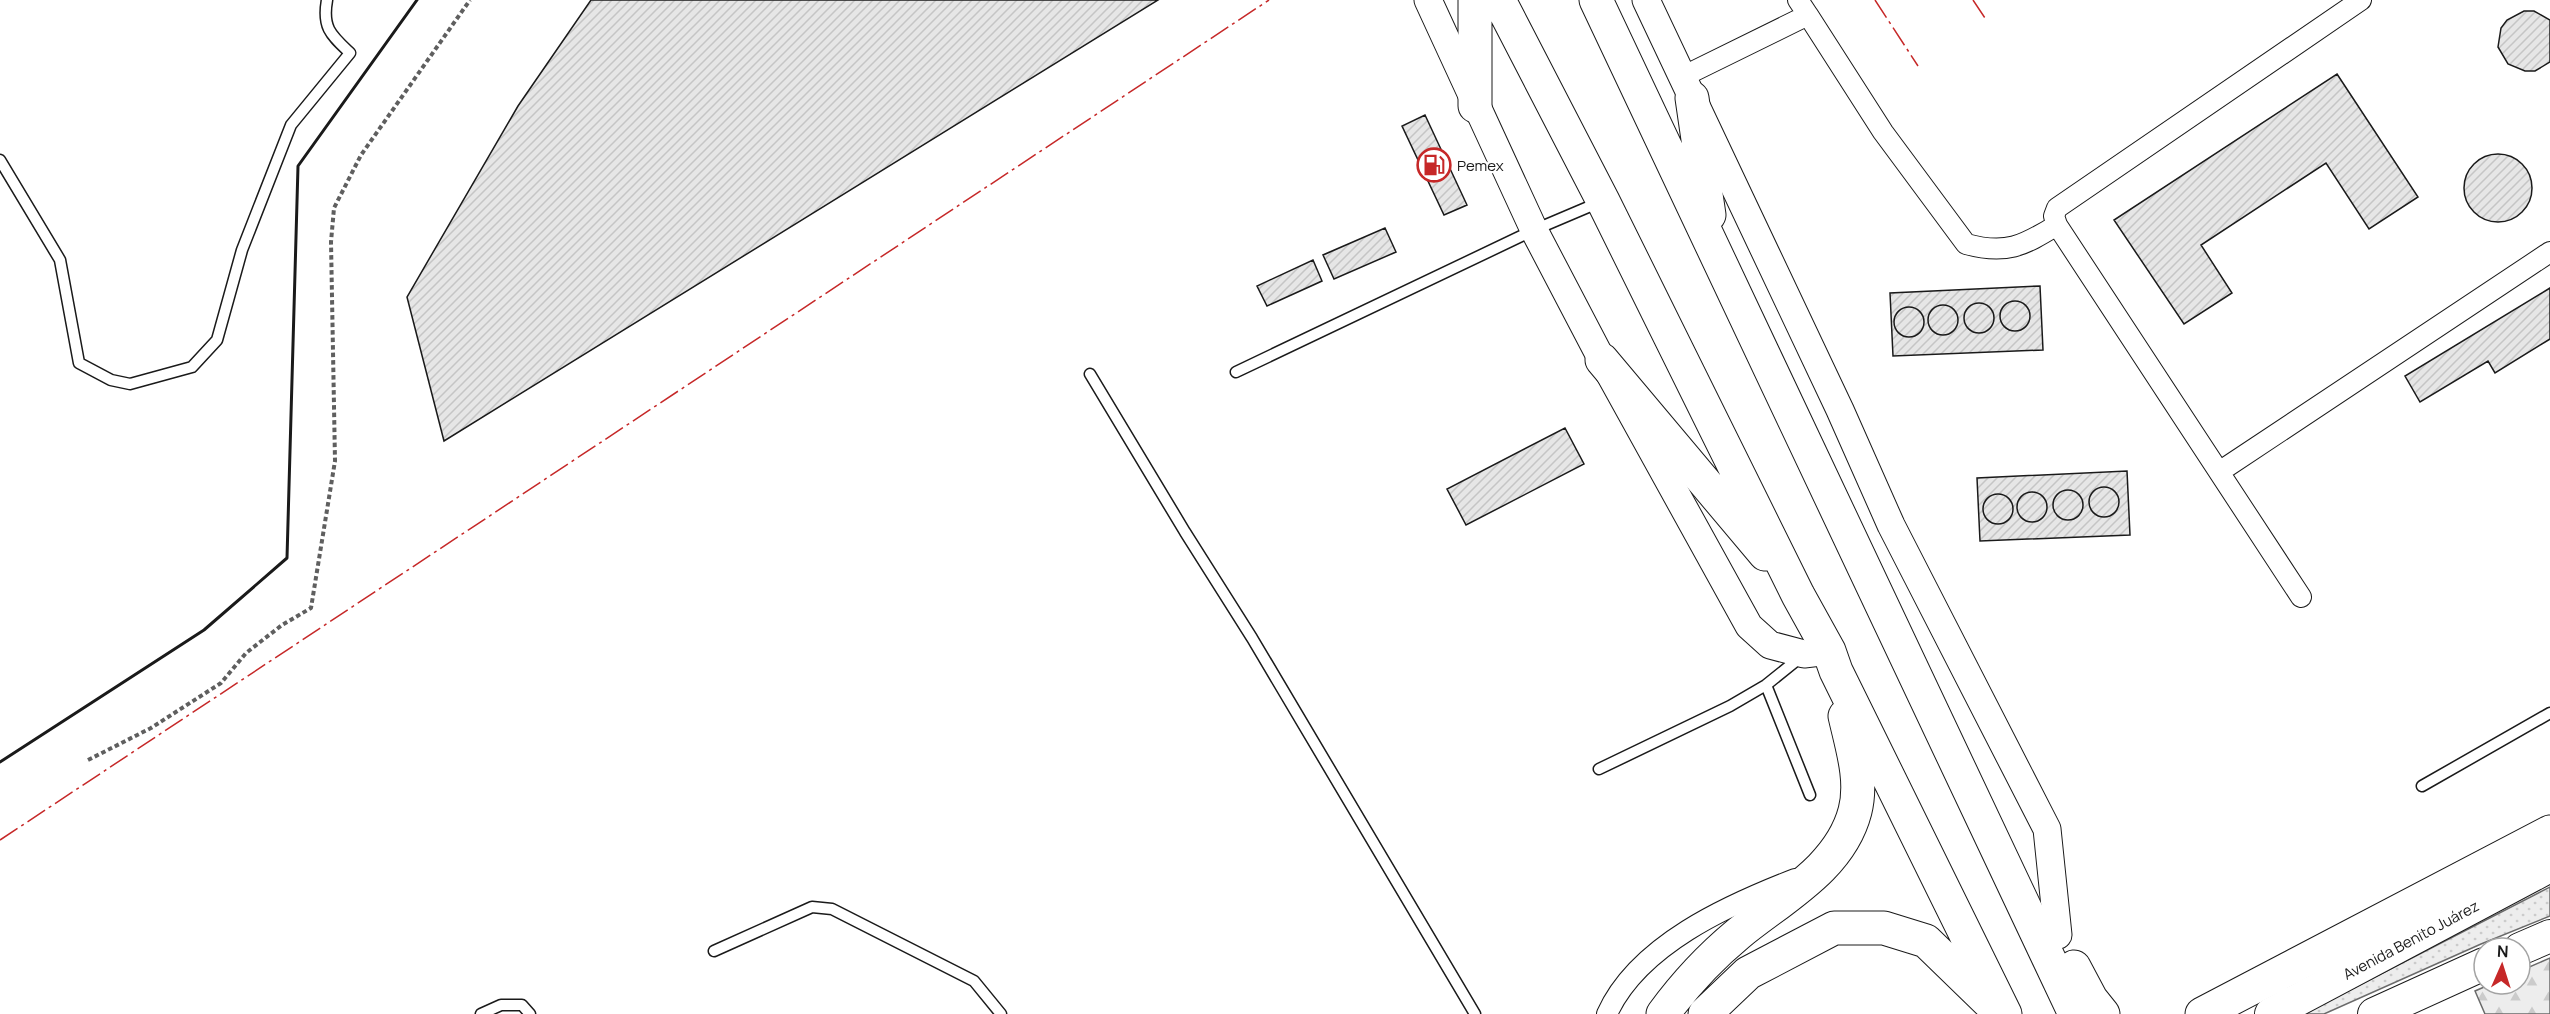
<svg xmlns="http://www.w3.org/2000/svg" width="2550" height="1014" font-family="Manrope,sans-serif">
  <defs>
    <pattern id="grass-dots" width="8" height="8" patternUnits="userSpaceOnUse" patternTransform="scale(1.5)"><rect width="8" height="8" fill="#ededed"/><path d="M2 2h.1M6 6h.1" fill="none" stroke="#cbcbcb" stroke-width="1.8" stroke-linecap="round"/></pattern>
    <pattern id="forest-firs" width="22" height="20" patternUnits="userSpaceOnUse" patternTransform="scale(1.5)"><rect width="22" height="20" fill="#ededed"/><path d="M5 1l3.5 6h-7zM16 11l3.5 6h-7z" fill="#cbcbcb"/></pattern>
    <pattern id="building-hatch" width="6" height="6" patternUnits="userSpaceOnUse" patternTransform="scale(1.5)"><rect width="6" height="6" fill="#e6e6e6"/><path d="M-1 1l2-2M0 6l6-6M5 7l2-2" fill="none" stroke="#c5c5c5"/></pattern>
  </defs>
  <rect width="100%" height="100%" fill="#fff"/>
  <path fill="url(#grass-dots)" stroke="#6a6a6a" stroke-width="1.5" d="M 2550,887 L 2550,916 L 2481,944 L 2324,1014 L 2303,1014 Z"/>
  <path fill="url(#forest-firs)" stroke="#6a6a6a" stroke-width="1.5" d="M 2550,958 L 2550,1014 L 2485,1014 L 2475,991 L 2491,984 L 2520,984 L 2520,971 Z"/>
  <path fill="url(#building-hatch)" stroke="#1a1a1a" stroke-width="1.5" d="M 591,0 L 1158,0 L 444,441 L 407,297 L 518,106 Z
    M 2524,11 L 2534,11 L 2550,20 L 2550,62 L 2535,71 L 2525,71 L 2508,64 L 2498,47 L 2501,28 L 2507,20 Z
    M 2337,74 L 2418,197 L 2369,229 L 2326,163 L 2201,245 L 2232,293 L 2184,324 L 2114,220 Z
    M 1425,115 L 1467,205 L 1444,215 L 1402,126 Z
    M2464 188a34 34 0 1 1 68 0a34 34 0 1 1-68 0Z
    M 1385,228 L 1396,252 L 1334,279 L 1323,255 Z
    M 1313,260 L 1322,281 L 1267,306 L 1257,286 Z
    M 2040,286 L 2043,350 L 1893,356 L 1890,293 Z
    M 2550,288 L 2550,339 L 2495,373 L 2488,361 L 2420,402 L 2405,376 Z
    M2000 316a15 15 0 1 1 30 0a15 15 0 1 1-30 0Z
    M1964 318a15 15 0 1 1 30 0a15 15 0 1 1-30 0Z
    M1928 320a15 15 0 1 1 30 0a15 15 0 1 1-30 0Z
    M1894 322a15 15 0 1 1 30 0a15 15 0 1 1-30 0Z
    M 1565,428 L 1584,464 L 1466,525 L 1447,489 Z
    M 2127,471 L 2130,535 L 1980,541 L 1977,478 Z
    M2089 502a15 15 0 1 1 30 0a15 15 0 1 1-30 0Z
    M2053 505a15 15 0 1 1 30 0a15 15 0 1 1-30 0Z
    M2017 507a15 15 0 1 1 30 0a15 15 0 1 1-30 0Z
    M1983 509a15 15 0 1 1 30 0a15 15 0 1 1-30 0Z"/>
  <g fill="none" stroke-linecap="round" stroke-linejoin="round">
    <g stroke="#1a1a1a" stroke-width="13">
      <path id="lane" d="M 0,160 L 60,260 L 79,363 L 111,380 L 130,384 L 192,367 L 217,340 L 242,250 L 291,125 L 350,53 C 331,35 322,28 327,0
        M 1236,372 L 1534,230 L 1600,202
        M 1090,374 L 1185,532 L 1252,638 L 1475,1014
        M 1766,685 L 1810,795
        M 1599,769 L 1730,706 L 1766,685 L 1802,656
        M 2422,786 L 2550,713
        M 714,951 L 812,907 L 832,909 L 974,981 L 1001,1014
        M 481,1014 L 501,1005 L 522,1005 L 530,1014"/>
    </g>
    <g stroke="#1a1a1a" stroke-width="22">
      <path id="street" d="M 1808,15 L 1883,132 L 1966,244 C 2006,255 2023,246 2057,225
        M 1682,77 L 1808,15 L 1798,0
        M 2219,472 L 2550,252
        M 2301,597 L 2057,225 L 2054,216 L 2057,208 L 2361,0
        M 1607,1014 C 1638,945 1728,905 1795,879"/>
    </g>
    <g stroke="#1a1a1a" stroke-width="29">
      <path id="secondary" d="M 1428,0 L 1534,230 L 1602,360 L 1749,626 L 1770,645 L 1804,654 L 1829,651
        M 1646,0 L 1840,410 L 1891,525 L 2047,829 L 2058,935"/>
    </g>
    <g stroke="#1a1a1a" stroke-width="34">
      <path id="primary" d="M 2520,949 L 2550,936
        M 2271,1014 L 2550,866
        M 2374,1014 L 2484,964"/>
    </g>
    <g stroke="#1a1a1a" stroke-width="35">
      <path id="highway" d="M 1475,0 L 1475,106
        M 1499,0 L 1603,201 L 1798,595 L 1829,651 L 1836,671 L 2005,1014
        M 1596,0 L 2075,1014
        M 1692,98 L 1709,215
        M 1602,360 L 1765,554
        M 2074,967 L 2091,999 L 2103,1014
        M 1663,1014 C 1685,984 1709,958 1738,934 C 1780,899 1840,869 1855,811 C 1863,780 1852,747 1845,716
        M 1705,1014 L 1748,973 L 1834,928 L 1884,928 L 1926,941 L 1992,1005
        M 2202,1014 L 2550,832"/>
    </g>
    <path stroke="#5f5f5f" stroke-width="4" stroke-dasharray="4.5 3" stroke-linecap="butt" d="M 88,760 L 151,728 L 221,683 L 246,653 L 282,625 L 311,608 L 335,461 L 331,242 L 334,208 L 361,155 L 470,0"/>
    <use href="#lane" stroke="#fff" stroke-width="10"/>
    <use href="#street" stroke="#fff" stroke-width="20"/>
    <use href="#secondary" stroke="#fff" stroke-width="27"/>
    <use href="#primary" stroke="#fff" stroke-width="32"/>
    <use href="#highway" stroke="#fff" stroke-width="33"/>
    <path stroke="#1a1a1a" stroke-width="3" d="M 0,762 L 204,630 L 287,558 L 298,166 L 417,0"/>
    <path stroke="#c62828" stroke-width="1.5" stroke-dasharray="21 4.5 3 4.5" stroke-linecap="butt" d="M 1875,0 L 1918,66
      M 1973,0 L 1985,18
      M 0,840 L 1269,0"/>
  </g>
  <defs>
    <g id="fuel-ring" transform="scale(1.725)"><circle r="9.5" fill="#fff" stroke="#c62828" stroke-width="1.5"/><path d="M-5.5-6h7V0h2V4h1.3V-2.5L3-4.5l.8-.8L6-3V5H2.5V1h-1V6h-7ZM-4.2-4.7v3.2H.2V-4.7Z" fill="#c62828"/></g>
  </defs>
  <g fill-rule="evenodd">
    <use href="#fuel-ring" x="1434" y="165"/>
  </g>
  <g text-anchor="middle" dominant-baseline="central" stroke-width="4.5" stroke-linejoin="round" paint-order="stroke">
    <g font-size="15" fill="#1a1a1a" stroke="#fff" text-anchor="start">
      <text x="1457" y="165">Pemex</text>
    </g>
    <g font-size="15" fill="#1a1a1a" stroke="#fff">
      <text transform="translate(2411 940) rotate(-28)">Avenida Benito Juárez</text>
    </g>
  </g>
  <g transform="translate(2502 966) rotate(3)"><circle r="28" fill="#ffffff" stroke="#a3a3a3" stroke-width="1.5"/>
  <path d="M0-4.5L10 22L0 15L-10 22Z" fill="#c62828"/>
  <text y="-9" font-size="16" font-weight="bold" text-anchor="middle" fill="#1a1a1a">N</text>
  </g>
</svg>
